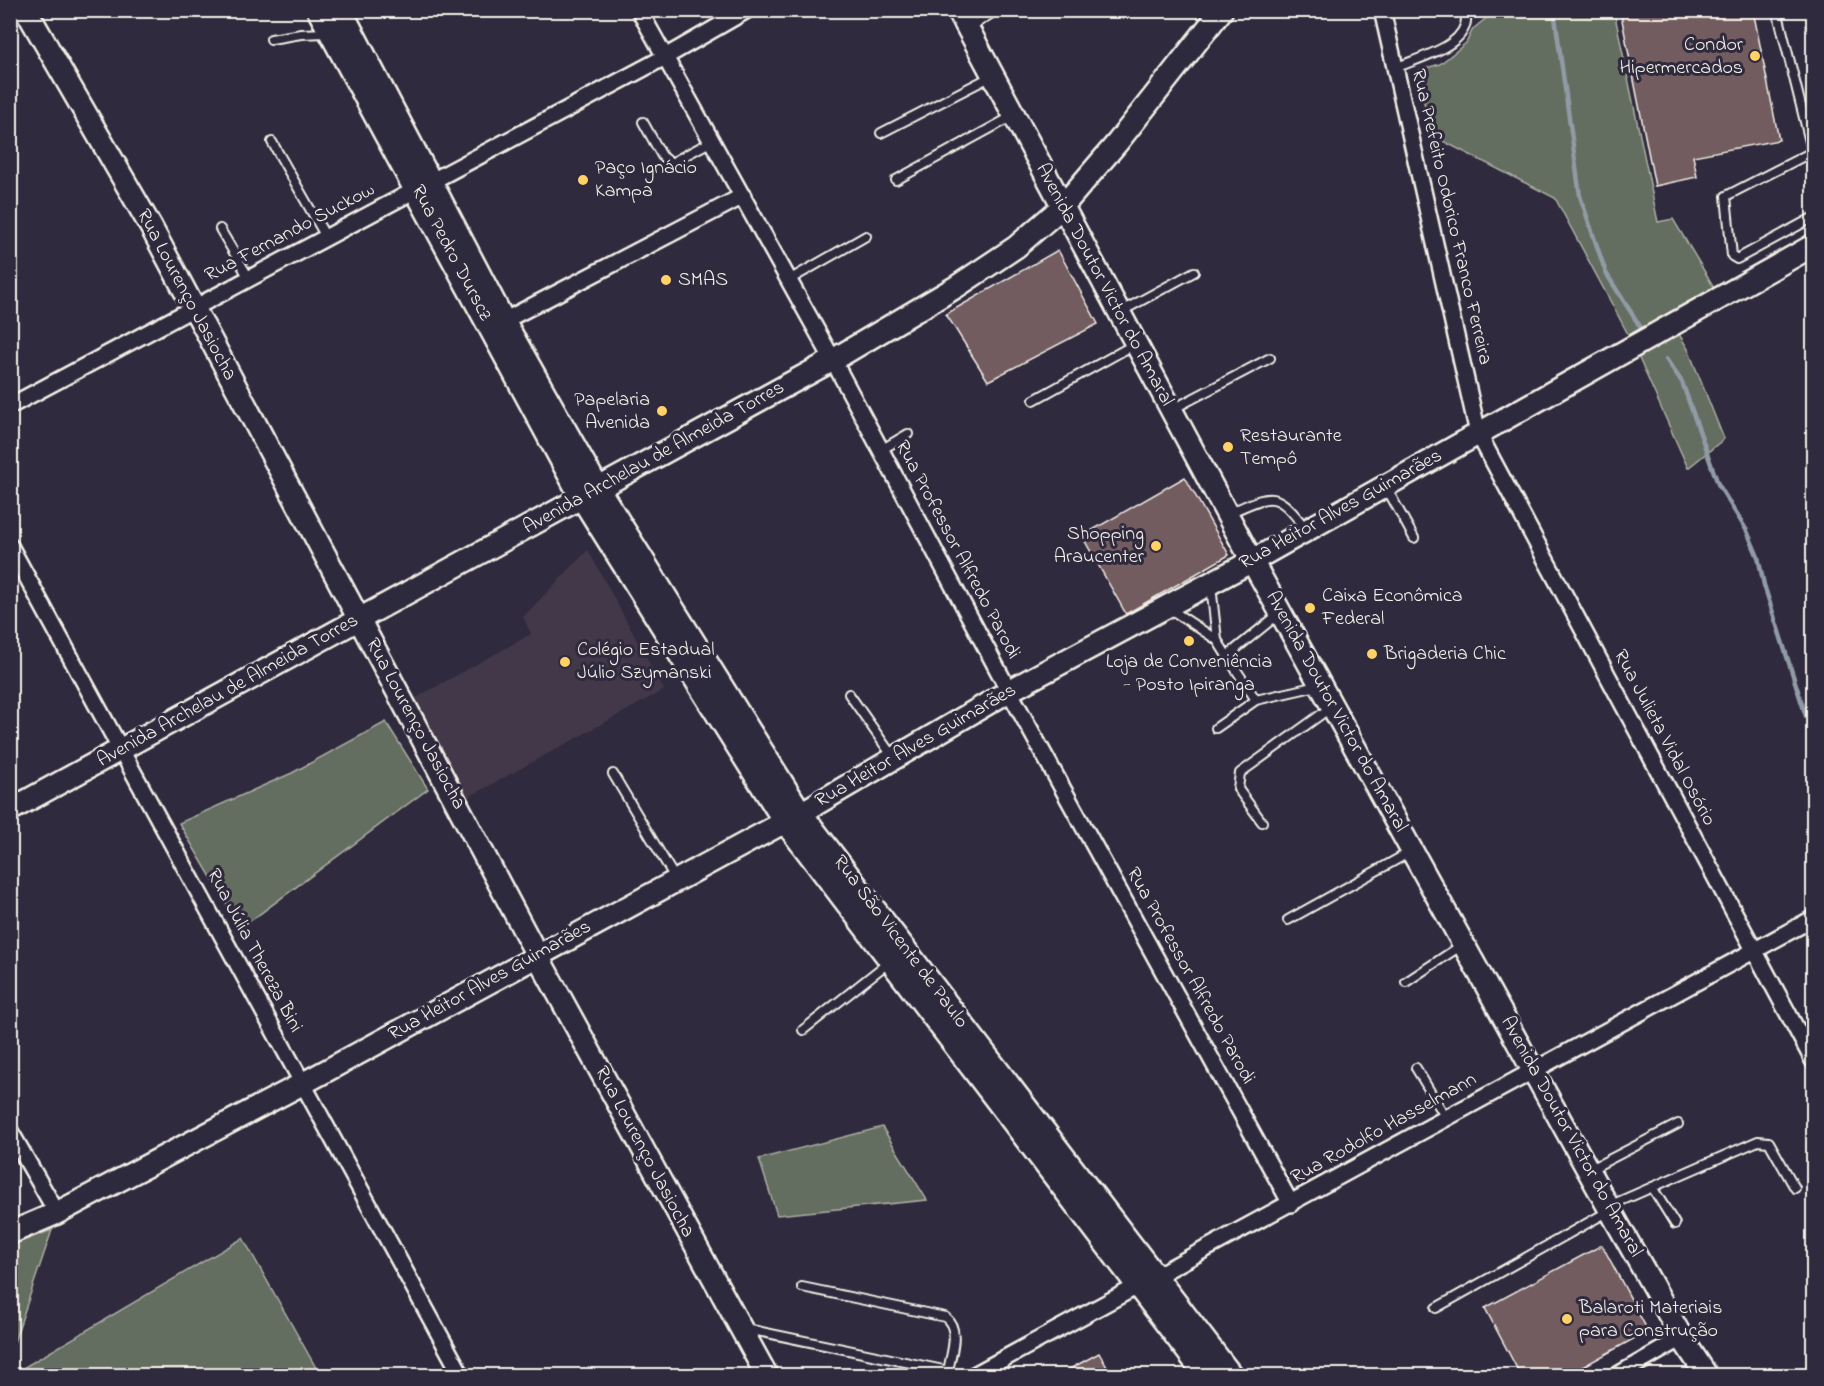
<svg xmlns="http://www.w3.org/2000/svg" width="1824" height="1386" font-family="'Indie Flower',sans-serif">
  <rect width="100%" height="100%" fill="#2f2a3d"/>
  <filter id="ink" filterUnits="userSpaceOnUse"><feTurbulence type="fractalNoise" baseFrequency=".0167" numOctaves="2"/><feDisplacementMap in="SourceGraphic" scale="12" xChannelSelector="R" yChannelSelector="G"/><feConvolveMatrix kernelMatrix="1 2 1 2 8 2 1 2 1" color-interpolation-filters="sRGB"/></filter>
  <g filter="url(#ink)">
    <path fill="#433948" d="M 588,550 L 664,690 L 465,799 L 412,700 L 531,634 L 523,617 Z"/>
    <path fill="#646d61" stroke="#acafa4" stroke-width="1.5" d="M 1495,11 L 1614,11 L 1658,222 L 1673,219 L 1715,289 L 1667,314 L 1688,349 L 1724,439 L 1688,468 L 1629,336 L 1555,198 L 1429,134 L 1419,70 L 1440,64 L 1466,43 L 1473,29 Z
      M 386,722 L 428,789 L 241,928 L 179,823 L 292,773 Z
      M 882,1127 L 927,1200 L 777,1215 L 759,1159 Z
      M 52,1230 L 11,1351 L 11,1245 Z
      M 243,1238 L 320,1375 L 11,1375 Z"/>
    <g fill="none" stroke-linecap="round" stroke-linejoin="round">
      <path stroke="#919ba6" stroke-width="4.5" d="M 1554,10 L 1580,196 L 1606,273 L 1641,328
        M 1666,359 L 1682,382 L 1718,484 L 1747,531 L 1758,557 L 1764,585 L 1806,716 L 1814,728"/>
    </g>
    <path fill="#725c61" stroke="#f4f1e8" stroke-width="1.5" d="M 1620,10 L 1753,10 L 1779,140 L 1693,156 L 1697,177 L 1655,186 Z
      M 1058,250 L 1098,324 L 988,381 L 946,314 Z
      M 1185,477 L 1229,555 L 1126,614 L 1082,536 Z
      M 1602,1245 L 1648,1331 L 1566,1376 L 1521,1376 L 1485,1308 Z
      M 1099,1353 L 1112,1376 L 1057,1376 Z"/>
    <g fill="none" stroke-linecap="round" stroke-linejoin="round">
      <g stroke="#f4f1e8" stroke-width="12">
        <path id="lane" d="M 1777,10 L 1813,154
          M 970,27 L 997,10
          M 271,39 L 301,34 L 326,33
          M 1395,68 C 1420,57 1475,45 1465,10
          M 643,122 L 662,156 L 671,163 L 712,141
          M 881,133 L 992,76
          M 272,142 L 326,237
          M 1812,152 L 1726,196 L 1732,256 L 1737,259 L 1814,217
          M 896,180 L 1013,116
          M 220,229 L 249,278
          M 789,280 L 866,236
          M 1122,311 L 1194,272
          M 1034,400 L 1135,344
          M 1173,409 L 1270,358
          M 881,450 L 908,434
          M 1386,487 L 1414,538
          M 1229,513 C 1273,494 1275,489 1306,529
          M 1211,585 L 1217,640
          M 1170,609 L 1217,640 L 1227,656
          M 1280,613 L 1227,656 L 1256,700 L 1317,686
          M 849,694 L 893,757
          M 1216,728 L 1256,700
          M 613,774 L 675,878
          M 1262,822 L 1238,789 L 1240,773 L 1330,708
          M 1288,920 L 1412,851
          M 1406,982 L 1462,945
          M 803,1030 L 889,962
          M 1416,1068 L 1446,1118
          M 1589,1170 L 1678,1124
          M 1652,1187 L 1675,1224
          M 1609,1206 L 1758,1141 L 1769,1142 L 1795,1188
          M 802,1287 L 945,1317 C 961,1329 951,1354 948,1371
          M 1436,1308 L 1609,1211
          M 743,1328 L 934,1368 L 948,1371 L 952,1376"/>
      </g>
      <g stroke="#f4f1e8" stroke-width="20">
        <path id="street" d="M 639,10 L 833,360 L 1009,691 L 1291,1204
          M 1382,10 L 1478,433 L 1814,1062
          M 496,325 L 743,196
          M 10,406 L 665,57 L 747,10
          M 10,546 L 462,1376
          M 10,1131 L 57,1213
          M 972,1376 L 1814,918
          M 1616,1376 L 1682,1338"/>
      </g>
      <g stroke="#f4f1e8" stroke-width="26">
        <path id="secondary" d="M 26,10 L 151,227 L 537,955 L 767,1376
          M 318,10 L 581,497 L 784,821 L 1206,1376
          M 341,10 L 504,321 L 598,488 L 801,813 L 1232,1376
          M 958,10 L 1252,561 L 1610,1210 L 1682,1338 L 1707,1376
          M 10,810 L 833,360 L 956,287 L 1016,247 L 1062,207 L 1117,143 L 1222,10
          M 10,1233 L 57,1213 L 302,1084 L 801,813 L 1009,691 L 1252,561 L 1814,245"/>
      </g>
      <use href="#lane" stroke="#2f2a3d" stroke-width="8"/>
      <use href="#street" stroke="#2f2a3d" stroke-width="15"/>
      <use href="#secondary" stroke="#2f2a3d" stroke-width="21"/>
    </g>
  </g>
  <g fill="#ffd166" stroke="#2f2a3d" stroke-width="2">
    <circle cx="1755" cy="56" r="6"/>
    <circle cx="583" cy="180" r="6"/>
    <circle cx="666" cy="280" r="6"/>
    <circle cx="662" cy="411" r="6"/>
    <circle cx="1228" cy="447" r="6"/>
    <circle cx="1156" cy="546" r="6"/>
    <circle cx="1310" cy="608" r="6"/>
    <circle cx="1189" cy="641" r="6"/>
    <circle cx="1372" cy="654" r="6"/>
    <circle cx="565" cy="662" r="6"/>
    <circle cx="1567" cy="1319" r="6"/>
  </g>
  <g text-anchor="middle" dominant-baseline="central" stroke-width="6" stroke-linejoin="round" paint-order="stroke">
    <g font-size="20" fill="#f4f1e8" stroke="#2f2a3d" text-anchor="start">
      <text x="1743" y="45" text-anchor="end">Condor<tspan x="1743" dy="23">Hipermercados</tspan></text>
      <text x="595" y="168">Paço Ignácio<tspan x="595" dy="23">Kampa</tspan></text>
      <text x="678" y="280">SMAS</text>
      <text x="650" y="400" text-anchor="end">Papelaria<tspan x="650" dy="23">Avenida</tspan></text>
      <text x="1240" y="436">Restaurante<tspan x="1240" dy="23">Tempô</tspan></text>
      <text x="1144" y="534" text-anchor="end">Shopping<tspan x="1144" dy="23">Araucenter</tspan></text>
      <text x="1322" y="596">Caixa Econômica<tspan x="1322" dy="23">Federal</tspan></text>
      <text x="577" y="650">Colégio Estadual<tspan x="577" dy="23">Júlio Szymanski</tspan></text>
      <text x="1384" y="654">Brigaderia Chic</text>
      <text x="1189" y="662" text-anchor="middle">Loja de Conveniência<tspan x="1189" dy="23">- Posto Ipiranga</tspan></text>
      <text x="1579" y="1308">Balaroti Materiais<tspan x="1579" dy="23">para Construção</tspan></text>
    </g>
    <g font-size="20" fill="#f4f1e8" stroke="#2f2a3d">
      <text transform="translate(1451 217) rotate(77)">Rua Prefeito Odorico Franco Ferreira</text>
      <text transform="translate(290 233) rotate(-28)">Rua Fernando Suckow</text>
      <text transform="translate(451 253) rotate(62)">Rua Pedro Durscz</text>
      <text transform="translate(1104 285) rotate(62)">Avenida Doutor Victor do Amaral</text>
      <text transform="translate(186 295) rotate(62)">Rua Lourenço Jasiocha</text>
      <text transform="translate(654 458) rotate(-29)">Avenida Archelau de Almeida Torres</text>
      <text transform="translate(1341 510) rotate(-29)">Rua Heitor Alves Guimarães</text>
      <text transform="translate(957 550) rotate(62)">Rua Professor Alfredo Parodi</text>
      <text transform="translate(228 691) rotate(-29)">Avenida Archelau de Almeida Torres</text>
      <text transform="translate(1336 712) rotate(61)">Avenida Doutor Victor do Amaral</text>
      <text transform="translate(415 724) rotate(62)">Rua Lourenço Jasiocha</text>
      <text transform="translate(1664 738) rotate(62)">Rua Julieta Vidal Osório</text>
      <text transform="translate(916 746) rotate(-30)">Rua Heitor Alves Guimarães</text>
      <text transform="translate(900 942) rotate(53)">Rua São Vicente de Paulo</text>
      <text transform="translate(254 951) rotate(62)">Rua Júlia Thereza Bini</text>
      <text transform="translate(1190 976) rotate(61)">Rua Professor Alfredo Parodi</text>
      <text transform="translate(490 981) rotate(-29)">Rua Heitor Alves Guimarães</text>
      <text transform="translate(1384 1129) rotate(-29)">Rua Rodolfo Hasselmann</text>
      <text transform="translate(1571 1137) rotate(61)">Avenida Doutor Victor do Amaral</text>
      <text transform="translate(644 1152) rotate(62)">Rua Lourenço Jasiocha</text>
    </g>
  </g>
  <rect width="1824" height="1386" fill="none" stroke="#2f2a3d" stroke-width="36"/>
  <rect x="18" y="18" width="1788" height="1350" fill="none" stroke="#f4f1e8" stroke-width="2" filter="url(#ink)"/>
</svg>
